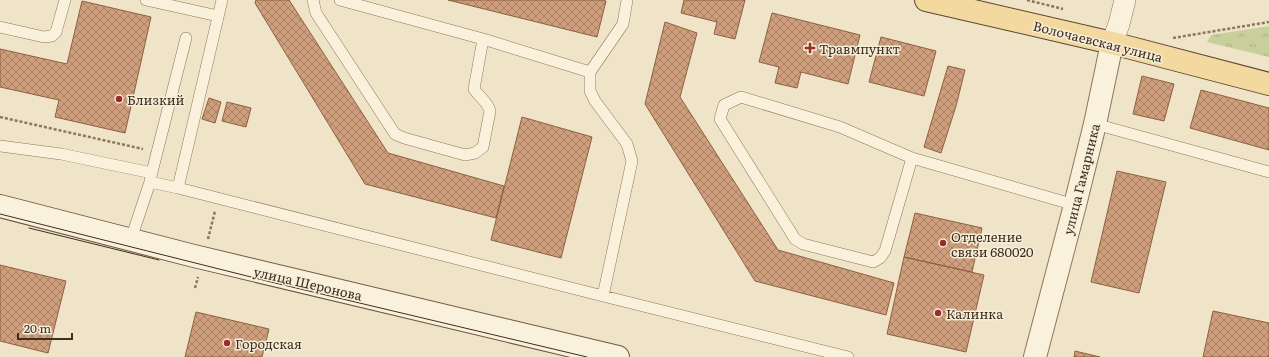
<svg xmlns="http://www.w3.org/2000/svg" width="1269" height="357" font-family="Literata,serif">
  <defs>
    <pattern id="park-tufts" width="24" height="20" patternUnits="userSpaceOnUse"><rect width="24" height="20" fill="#c9cf9b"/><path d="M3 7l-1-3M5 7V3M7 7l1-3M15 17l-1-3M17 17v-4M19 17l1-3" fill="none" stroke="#aeb285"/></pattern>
    <pattern id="building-cross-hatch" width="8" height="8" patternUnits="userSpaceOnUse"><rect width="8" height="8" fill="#cf9f7d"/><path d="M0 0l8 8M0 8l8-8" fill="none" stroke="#a98266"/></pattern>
  </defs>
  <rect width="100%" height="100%" fill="#f0e4c8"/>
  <path fill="url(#park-tufts)" d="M 1269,26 L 1269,57 L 1207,42 L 1211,35 Z"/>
  <path fill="url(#building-cross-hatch)" stroke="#8d5f41" d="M 256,0 L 289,0 L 388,153 L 504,186 L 496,218 L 365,184 L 255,3 Z
    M 448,0 L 602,0 L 606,1 L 597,37 Z
    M 684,0 L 745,0 L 735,39 L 714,34 L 717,22 L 681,13 Z
    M 82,1 L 151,17 L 125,133 L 55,117 L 59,100 L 0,87 L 0,49 L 67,64 Z
    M 772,13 L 860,35 L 848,84 L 801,72 L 797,88 L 775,83 L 779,67 L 759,62 Z
    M 665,22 L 697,33 L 680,97 L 778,250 L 894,283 L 886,315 L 755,281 L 645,104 Z
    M 881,37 L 936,51 L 924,96 L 869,82 Z
    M 948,66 L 965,70 L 956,106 L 941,153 L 924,147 Z
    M 1142,76 L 1174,84 L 1164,121 L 1133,114 Z
    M 1201,90 L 1269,108 L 1269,150 L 1190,128 Z
    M 209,98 L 221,102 L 215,123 L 202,119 Z
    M 227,102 L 251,108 L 246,127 L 222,121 Z
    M 522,117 L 592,137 L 561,258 L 491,240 Z
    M 1117,171 L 1166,182 L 1139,293 L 1091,282 Z
    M 915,213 L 982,228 L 972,272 L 904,257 Z
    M 904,257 L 984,275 L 966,352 L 887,334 Z
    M 0,265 L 66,281 L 48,353 L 0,341 Z
    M 1213,311 L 1269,323 L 1269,357 L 1203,357 Z
    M 196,312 L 269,329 L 262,357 L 185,357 Z
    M 1075,351 L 1100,357 L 1074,357 Z"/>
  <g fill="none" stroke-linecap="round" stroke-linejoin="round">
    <g stroke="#8d765c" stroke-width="12">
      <path id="service" d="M 146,0 L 218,16
        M 313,0 L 316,13 L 395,134 L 404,138 L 465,155 L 475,153 L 483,147 L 490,111 C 488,102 479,97 474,89 L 483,39
        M 340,0 L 483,39 L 590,72 L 590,91 L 595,101 L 627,144 L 632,161 L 603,296
        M 0,27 L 44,37 L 52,36 L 56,32 L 65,0
        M 590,72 L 623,24 L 627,0
        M 1095,124 L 1269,172
        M 0,146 L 61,154 L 152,173
        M 912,158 L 885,251 L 880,258 L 873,262 L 803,244 L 795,239 L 720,119 L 724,105 L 741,97 L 840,127 L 912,158 L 1075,205
        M 150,180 L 186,38
        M 178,188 L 222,0
        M 131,239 L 150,182 L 178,188 L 603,296 L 848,357"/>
    </g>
    <g stroke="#8d765c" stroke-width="22">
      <path id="minor" d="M 1112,43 L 1119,24 L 1125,0"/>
    </g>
    <g stroke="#8d765c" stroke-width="24">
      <path id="tertiary" d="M 1035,357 L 1075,205 L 1095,124 L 1112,43"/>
    </g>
    <g stroke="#6f573f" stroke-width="24">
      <path id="secondary" d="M 0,206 L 194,256 L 618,357"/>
    </g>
    <g stroke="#5b4430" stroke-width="24">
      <path id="primary" d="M 926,0 L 1112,43 L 1269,84"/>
    </g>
    <path stroke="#8d765c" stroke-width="2.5" stroke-dasharray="3 2" stroke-linecap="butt" d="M 1027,0 L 1063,9
      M 1173,38 L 1269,22
      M 0,117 L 143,149
      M 208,239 L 215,211
      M 195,288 L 198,277"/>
    <use href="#service" stroke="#faf1dc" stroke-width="11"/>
    <use href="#minor" stroke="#faf1dc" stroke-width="21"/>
    <use href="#tertiary" stroke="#faf1dc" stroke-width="22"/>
    <use href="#secondary" stroke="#faf1dc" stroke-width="22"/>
    <use href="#primary" stroke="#f3d9a0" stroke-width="22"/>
    <path stroke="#3d2e20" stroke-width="1" d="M 0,214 L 271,282 L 587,357
      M 29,228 L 159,260"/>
  </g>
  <g fill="#9e2a2b" stroke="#f7eed8" stroke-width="1.5">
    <path d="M808 42h4v4h4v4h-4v4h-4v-4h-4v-4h4z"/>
    <circle cx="119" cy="99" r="4"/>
    <circle cx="943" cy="243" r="4"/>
    <circle cx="938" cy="313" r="4"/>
    <circle cx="227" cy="343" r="4"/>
  </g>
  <g text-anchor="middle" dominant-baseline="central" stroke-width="3" stroke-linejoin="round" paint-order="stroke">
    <g font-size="13" fill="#3d2e20" stroke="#f7eed8">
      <text transform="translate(1098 41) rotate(14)">Волочаевская улица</text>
      <text transform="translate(1081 179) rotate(-76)">улица Гамарника</text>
      <text transform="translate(308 283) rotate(13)">улица Шеронова</text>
    </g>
    <g font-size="13" fill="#3d2e20" stroke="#f7eed8" text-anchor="start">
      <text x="819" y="48">Травмпункт</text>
      <text x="127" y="99">Близкий</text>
      <text x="951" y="236">Отделение<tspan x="951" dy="15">связи 680020</tspan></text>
      <text x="946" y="313">Калинка</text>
      <text x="235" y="343">Городская</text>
    </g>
  </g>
  <path d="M18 333v6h54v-6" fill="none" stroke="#3d2e20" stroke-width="2"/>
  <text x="24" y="333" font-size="12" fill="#3d2e20" stroke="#f7eed8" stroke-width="3" paint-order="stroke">20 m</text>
</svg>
